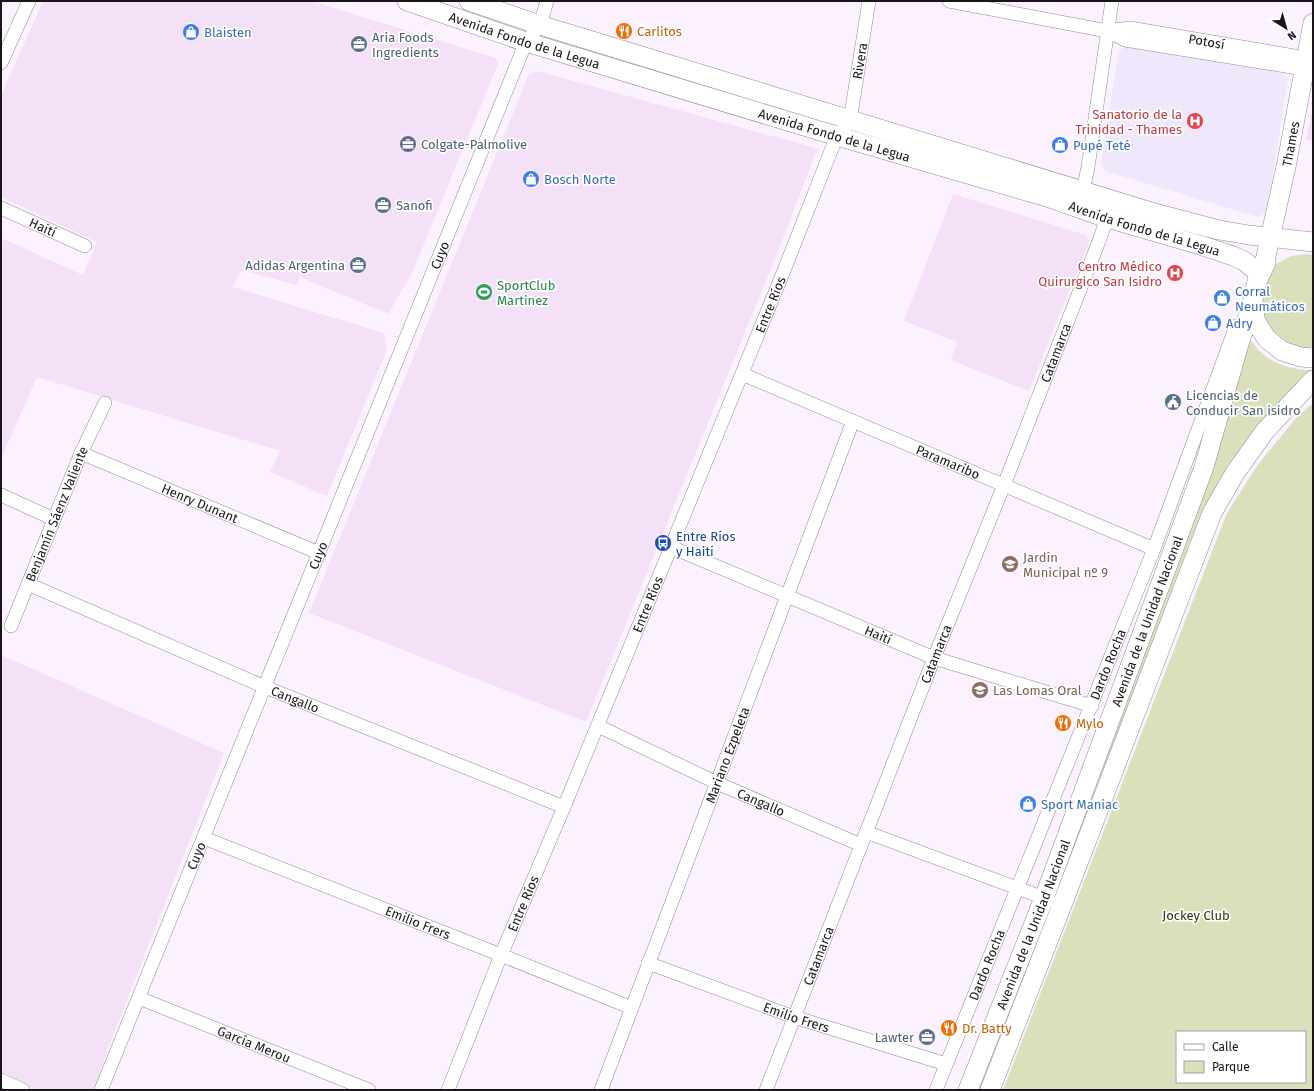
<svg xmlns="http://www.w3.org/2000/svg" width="1314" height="1091" font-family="'Fira Sans',sans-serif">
  <rect width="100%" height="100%" fill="#fcf1fe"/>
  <path fill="#f4e1f7" d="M 43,1 L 311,1 L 496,58 L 498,64 L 412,273 L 388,314 L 300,277 L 297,285 L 241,270 L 233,287 L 384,333 L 387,350 L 327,496 L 270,472 L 280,451 L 37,377 L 1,459 L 1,238 L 83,275 L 97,242 L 1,197 L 1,96 Z
    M 537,71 L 819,149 L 816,152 L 779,249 L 586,722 L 309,613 L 529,74 Z
    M 1313,104 L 1313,141 L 1306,140 Z
    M 953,194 L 1086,235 L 1089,242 L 1029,391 L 951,360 L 957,342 L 904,321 Z
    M 1,655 L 224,753 L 109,1046 L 94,1090 L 37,1090 L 1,1073 Z"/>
  <path fill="#efe7fc" d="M 1125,47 L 1284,73 L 1288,79 L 1267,212 L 1258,217 L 1105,171 L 1101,163 L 1119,51 Z"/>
  <path fill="#dae0bb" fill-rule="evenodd" d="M 1307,254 L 1313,255 L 1313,349 L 1285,345 L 1263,324 L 1259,292 L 1265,276 L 1276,264 L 1291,256 Z
    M 1248,337 C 1253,343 1258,350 1263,354 C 1275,365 1296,370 1311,370 L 1259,424 L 1202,513 L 1123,720 L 1063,867 Z
    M 1313,403 L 1313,1090 L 1003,1090 L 1227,513 L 1259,463 L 1297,417 ZM 1177,1032 L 1305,1032 L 1305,1082 L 1177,1082 Z"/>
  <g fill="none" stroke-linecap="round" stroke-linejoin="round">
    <g stroke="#938795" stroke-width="14">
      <g id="street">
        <path d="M 949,1 L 1107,31 L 1125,40 L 1304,69"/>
        <path id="s1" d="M 1107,31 L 1130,28 L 1306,58"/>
        <path d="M 1,63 L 29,1"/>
        <path d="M 1088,197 L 1083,191 L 1088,167 L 1112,1"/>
        <path id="s2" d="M 1,208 L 85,246"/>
        <path id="s3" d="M 742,374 L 1154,549"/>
        <path id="s4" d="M 81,453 L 319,553"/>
        <path d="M 1,495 L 54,519"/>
        <path id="s5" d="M 671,547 L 934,658 L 1092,706"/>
        <path id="s6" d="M 28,584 L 265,687 L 564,807"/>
        <path id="s7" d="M 11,626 L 81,453 L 105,403"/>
        <path id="s8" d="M 598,726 L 717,783 L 861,845"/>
        <path d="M 866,832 L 1052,901"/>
        <path id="s9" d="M 204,838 L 501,955 L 632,1008"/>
        <path id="s10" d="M 648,963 L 794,1017 L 946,1064"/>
        <path id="s11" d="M 139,998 L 369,1090"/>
        <path d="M 1,1080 L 23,1090"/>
        <path id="s12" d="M 101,1090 L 526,42 L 540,25 L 547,1"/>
        <path id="s13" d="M 448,1090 L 501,955 L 564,807 L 671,547 L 783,273 L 829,156 L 837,136 L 850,121 L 869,1"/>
        <path id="s14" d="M 601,1090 L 853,421"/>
        <path id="s15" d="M 766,1090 L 934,658 L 1004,485 L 1099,241 L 1107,218 L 1101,212"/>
        <path id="s16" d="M 936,1090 L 1154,549 L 1236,326"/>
      </g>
    </g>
    <g stroke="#938795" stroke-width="20">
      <g id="secondary">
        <path id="s17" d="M 407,1 L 526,42 L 837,136 L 1050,198 L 1107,218 L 1200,245 L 1233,256 L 1244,261 L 1260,274"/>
        <path d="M 469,1 L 540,25 L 1158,214 L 1219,230 L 1249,235 L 1313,242"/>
        <path d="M 1266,263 L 1257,281 L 1252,304 L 1256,322 L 1267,339 L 1282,351 L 1301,357 L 1313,358"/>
        <path id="s18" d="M 1264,265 L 1287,162 L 1313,23"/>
        <path id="s19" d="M 968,1090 L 1044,898 L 1204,467 L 1239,344 L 1252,304"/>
        <path d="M 990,1090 L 1062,905 L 1212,513 L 1235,473 L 1265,431 L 1313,380"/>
      </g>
    </g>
    <use href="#street" stroke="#fff" stroke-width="13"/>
    <use href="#secondary" stroke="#fff" stroke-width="19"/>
  </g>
  <defs>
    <g id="restaurant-disc" transform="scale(0.9)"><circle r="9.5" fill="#e8710a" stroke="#fff"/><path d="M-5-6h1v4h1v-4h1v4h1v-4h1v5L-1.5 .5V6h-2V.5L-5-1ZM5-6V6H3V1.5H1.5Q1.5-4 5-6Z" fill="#fff"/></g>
    <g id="shop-disc" transform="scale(0.9)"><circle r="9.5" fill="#3f7fe0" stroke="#fff"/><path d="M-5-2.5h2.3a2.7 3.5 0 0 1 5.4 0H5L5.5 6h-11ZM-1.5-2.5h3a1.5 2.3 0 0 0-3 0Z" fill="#fff"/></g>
    <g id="office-disc" transform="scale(0.9)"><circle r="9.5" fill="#5c6f8a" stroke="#fff"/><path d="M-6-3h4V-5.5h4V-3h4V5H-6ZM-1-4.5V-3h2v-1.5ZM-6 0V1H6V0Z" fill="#fff"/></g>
    <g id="hospital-disc" transform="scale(0.9)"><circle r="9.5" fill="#e0444e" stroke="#fff"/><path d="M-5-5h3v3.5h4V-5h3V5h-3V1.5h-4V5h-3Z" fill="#fff"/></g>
    <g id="stadium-disc" transform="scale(0.9)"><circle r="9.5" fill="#2e9e5b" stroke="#fff"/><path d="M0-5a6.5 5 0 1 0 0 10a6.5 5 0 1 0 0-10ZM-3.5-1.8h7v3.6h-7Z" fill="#fff"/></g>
    <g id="civic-disc" transform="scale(0.9)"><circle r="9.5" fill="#5c6f8a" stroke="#fff"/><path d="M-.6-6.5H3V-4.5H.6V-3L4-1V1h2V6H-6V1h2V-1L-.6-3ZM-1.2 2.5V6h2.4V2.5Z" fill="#fff"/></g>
    <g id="bus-disc" transform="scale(0.9)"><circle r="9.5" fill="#1a4fb4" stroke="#fff"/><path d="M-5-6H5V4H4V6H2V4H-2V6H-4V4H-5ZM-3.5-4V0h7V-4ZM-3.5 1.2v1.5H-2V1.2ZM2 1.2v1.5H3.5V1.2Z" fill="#fff"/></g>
    <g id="school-disc" transform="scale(0.9)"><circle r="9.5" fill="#8d6e63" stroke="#fff"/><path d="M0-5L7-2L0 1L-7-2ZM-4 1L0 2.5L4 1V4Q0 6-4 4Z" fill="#fff"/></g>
  </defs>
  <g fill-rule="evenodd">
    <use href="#restaurant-disc" x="624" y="31"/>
    <use href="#shop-disc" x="191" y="32"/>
    <use href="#office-disc" x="359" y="44"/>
    <use href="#hospital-disc" x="1195" y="121"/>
    <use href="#office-disc" x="408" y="144"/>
    <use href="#shop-disc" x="1060" y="145"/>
    <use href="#shop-disc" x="531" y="179"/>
    <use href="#office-disc" x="383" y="205"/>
    <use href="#office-disc" x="358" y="265"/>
    <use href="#hospital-disc" x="1175" y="273"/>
    <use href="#stadium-disc" x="484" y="292"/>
    <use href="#shop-disc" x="1222" y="298"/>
    <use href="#shop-disc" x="1213" y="323"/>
    <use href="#civic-disc" x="1173" y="402"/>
    <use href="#bus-disc" x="663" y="543"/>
    <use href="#school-disc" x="1010" y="564"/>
    <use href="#school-disc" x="980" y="690"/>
    <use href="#restaurant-disc" x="1063" y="723"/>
    <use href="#shop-disc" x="1028" y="804"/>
    <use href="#restaurant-disc" x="949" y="1028"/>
    <use href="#office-disc" x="927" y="1037"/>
  </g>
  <g text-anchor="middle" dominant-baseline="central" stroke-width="3.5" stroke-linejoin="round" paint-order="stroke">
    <g font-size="13" fill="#c56008" stroke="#fff" text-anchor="start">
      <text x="637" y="31">Carlitos</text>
      <text x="1076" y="723">Mylo</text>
      <text x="962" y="1028">Dr. Batty</text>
    </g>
    <g font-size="13" fill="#366cbe" stroke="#fff" text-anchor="start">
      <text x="204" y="32">Blaisten</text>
      <text x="1073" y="145">Pupé Teté</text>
      <text x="544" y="179">Bosch Norte</text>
      <text x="1235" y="291">Corral<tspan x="1235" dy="15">Neumáticos</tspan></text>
      <text x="1226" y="323">Adry</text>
      <text x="1041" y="804">Sport Maniac</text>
    </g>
    <g font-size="13" fill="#4e5e75" stroke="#fff" text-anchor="start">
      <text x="372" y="37">Aria Foods<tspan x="372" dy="15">Ingredients</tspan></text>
      <text x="421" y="144">Colgate-Palmolive</text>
      <text x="396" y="205">Sanofi</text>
      <text x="345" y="265" text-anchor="end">Adidas Argentina</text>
      <text x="1186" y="395">Licencias de<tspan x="1186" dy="15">Conducir San isidro</tspan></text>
      <text x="914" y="1037" text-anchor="end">Lawter</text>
    </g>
    <g font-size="13" fill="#19151a" stroke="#fff">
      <text stroke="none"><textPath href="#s17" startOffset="124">Avenida Fondo de la Legua</textPath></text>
      <text stroke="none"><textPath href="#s1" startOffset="101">Potosí</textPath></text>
      <text stroke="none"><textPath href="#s13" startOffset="1111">Rivera</textPath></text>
      <text stroke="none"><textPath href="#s17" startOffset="448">Avenida Fondo de la Legua</textPath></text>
      <text stroke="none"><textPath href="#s18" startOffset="124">Thames</textPath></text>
      <text stroke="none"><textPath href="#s2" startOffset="46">Haití</textPath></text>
      <text stroke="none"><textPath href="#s17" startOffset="772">Avenida Fondo de la Legua</textPath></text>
      <text stroke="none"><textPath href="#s12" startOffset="901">Cuyo</textPath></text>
      <text stroke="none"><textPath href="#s13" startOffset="849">Entre Ríos</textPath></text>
      <text stroke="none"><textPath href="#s15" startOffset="792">Catamarca</textPath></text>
      <text stroke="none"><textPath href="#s3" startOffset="224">Paramaribo</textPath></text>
      <text stroke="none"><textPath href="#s4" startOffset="129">Henry Dunant</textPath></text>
      <text stroke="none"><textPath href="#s7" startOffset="121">Benjamín Sáenz Valiente</textPath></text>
      <text stroke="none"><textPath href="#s12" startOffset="577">Cuyo</textPath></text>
      <text stroke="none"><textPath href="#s13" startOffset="525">Entre Ríos</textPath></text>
      <text stroke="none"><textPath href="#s19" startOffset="502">Avenida de la Unidad Nacional</textPath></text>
      <text stroke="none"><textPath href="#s5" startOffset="225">Haití</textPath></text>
      <text stroke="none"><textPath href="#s15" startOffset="468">Catamarca</textPath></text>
      <text stroke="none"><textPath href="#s16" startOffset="459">Dardo Rocha</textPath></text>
      <text stroke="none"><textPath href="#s6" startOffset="291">Cangallo</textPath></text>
      <text stroke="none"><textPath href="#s14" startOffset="358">Mariano Ezpeleta</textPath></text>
      <text stroke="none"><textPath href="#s8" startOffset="180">Cangallo</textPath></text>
      <text stroke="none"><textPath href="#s12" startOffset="253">Cuyo</textPath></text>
      <text stroke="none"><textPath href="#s13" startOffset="201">Entre Ríos</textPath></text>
      <text stroke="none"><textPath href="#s9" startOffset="230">Emilio Frers</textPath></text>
      <text stroke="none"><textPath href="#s19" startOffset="178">Avenida de la Unidad Nacional</textPath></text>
      <text stroke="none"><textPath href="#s15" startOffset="144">Catamarca</textPath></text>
      <text stroke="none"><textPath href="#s16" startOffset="135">Dardo Rocha</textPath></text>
      <text stroke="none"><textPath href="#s10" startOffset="158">Emilio Frers</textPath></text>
      <text stroke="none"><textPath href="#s11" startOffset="124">García Merou</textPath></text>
    </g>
    <g font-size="13" fill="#be3a42" stroke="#fff" text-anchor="end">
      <text x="1182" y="114">Sanatorio de la<tspan x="1182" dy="15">Trinidad - Thames</tspan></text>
      <text x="1162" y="266">Centro Médico<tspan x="1162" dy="15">Quirurgico San Isidro</tspan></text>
    </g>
    <g font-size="13" fill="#27864d" stroke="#fff" text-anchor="start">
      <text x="497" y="285">SportClub<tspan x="497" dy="15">Martinez</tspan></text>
    </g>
    <g font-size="13" fill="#164399" stroke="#fff" text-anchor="start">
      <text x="676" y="536">Entre Ríos<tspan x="676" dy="15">y Haití</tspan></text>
    </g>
    <g font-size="13" fill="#785e54" stroke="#fff" text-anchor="start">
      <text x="1023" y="557">Jardín<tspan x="1023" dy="15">Municipal nº 9</tspan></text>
      <text x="993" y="690">Las Lomas Oral</text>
    </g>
    <g font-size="13" fill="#30350c" stroke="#fff">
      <text x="1196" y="915">Jockey Club</text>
    </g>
  </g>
  <rect width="1314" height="1091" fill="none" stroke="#19151a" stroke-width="4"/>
  <rect x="1176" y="1031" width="130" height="52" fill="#ffffff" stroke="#a3a1a3"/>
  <rect x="1184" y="1044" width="20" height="6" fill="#ffffff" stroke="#a3a1a3"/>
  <text x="1212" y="1051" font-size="12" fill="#19151a">Calle</text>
  <rect x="1184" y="1061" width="20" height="12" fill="#dae0bb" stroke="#a3a1a3"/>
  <text x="1212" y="1071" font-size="12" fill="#19151a">Parque</text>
  <g transform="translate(1286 28) rotate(143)" stroke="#ffffff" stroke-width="3" paint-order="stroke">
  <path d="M0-3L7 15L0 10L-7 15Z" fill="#19151a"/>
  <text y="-6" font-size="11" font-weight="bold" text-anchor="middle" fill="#19151a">N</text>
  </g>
</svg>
